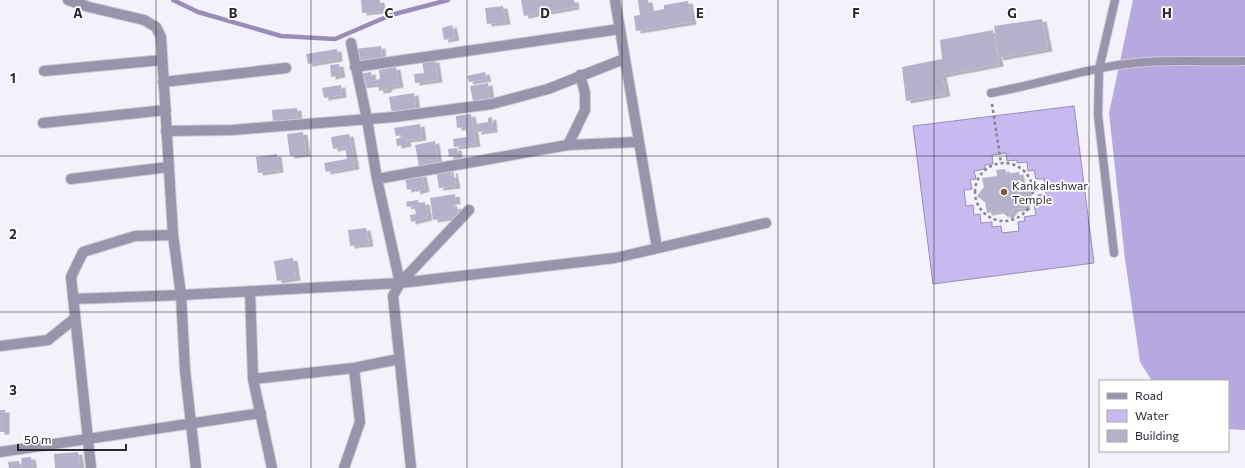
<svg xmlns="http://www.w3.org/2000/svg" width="1245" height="468" font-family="Commissioner,sans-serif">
  <defs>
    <filter id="shadow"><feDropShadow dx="4.5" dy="2.5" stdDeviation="0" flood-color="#0004"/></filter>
  </defs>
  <rect width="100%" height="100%" fill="#f3f1fc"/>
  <path fill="#b7a9e0" d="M 1133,0 L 1245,0 L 1245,430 L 1228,429 L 1228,381 L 1152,381 L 1140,362 L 1125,259 L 1109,113 Z"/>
  <path fill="#c8b9f1" stroke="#998db7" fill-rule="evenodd" d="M 1074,106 L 1094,263 L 933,284 L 913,126 ZM 1006,153 L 1007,161 L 1017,160 L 1017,163 L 1027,162 L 1028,171 L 1034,170 L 1036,179 L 1044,179 L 1046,194 L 1038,195 L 1039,203 L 1034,204 L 1036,215 L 1024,217 L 1025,221 L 1018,222 L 1019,231 L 1002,233 L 1001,226 L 992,227 L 992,222 L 981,223 L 980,214 L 974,215 L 973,205 L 966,206 L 964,190 L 972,189 L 970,180 L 976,179 L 974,171 L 985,169 L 985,165 L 993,164 L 992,155 Z"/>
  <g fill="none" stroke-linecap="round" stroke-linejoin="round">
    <path stroke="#998db7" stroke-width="4.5" d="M 173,0 L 198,12 L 281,36 L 335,39 L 391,15 L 448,0"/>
  </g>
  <path fill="#b6b0ca" filter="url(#shadow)" d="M 361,0 L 380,0 L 381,11 L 362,13 Z
    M 521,0 L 574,0 L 575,7 L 524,16 Z
    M 638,0 L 648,0 L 650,12 L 664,9 L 664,5 L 688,1 L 692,22 L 636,31 L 634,16 L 640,15 Z
    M 503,6 L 506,22 L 487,24 L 485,8 Z
    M 1042,19 L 1048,49 L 999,58 L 994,26 Z
    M 452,25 L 455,38 L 444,40 L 442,28 Z
    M 993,30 L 999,64 L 942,75 L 946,94 L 906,101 L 902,67 L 942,59 L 940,40 Z
    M 381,46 L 382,59 L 357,62 L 355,49 Z
    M 337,49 L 338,59 L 308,64 L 306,54 Z
    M 435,60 L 438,80 L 415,83 L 414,74 L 424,73 L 422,61 Z
    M 339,64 L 341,75 L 331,77 L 330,65 Z
    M 396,67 L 399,85 L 388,87 L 387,90 L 379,91 L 378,84 L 359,86 L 358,74 L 371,72 L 372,81 L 380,79 L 379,70 Z
    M 485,72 L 487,79 L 469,82 L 467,76 Z
    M 488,83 L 490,98 L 473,101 L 470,86 Z
    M 341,85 L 342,95 L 324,98 L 322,88 Z
    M 414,93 L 416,110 L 392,114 L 389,97 Z
    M 297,108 L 298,120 L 273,123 L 272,110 Z
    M 471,114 L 476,144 L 454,147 L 453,139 L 467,137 L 465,127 L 457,128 L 456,116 Z
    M 492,117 L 493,130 L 477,132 L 476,124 L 488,122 L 488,118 Z
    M 420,124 L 422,138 L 406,140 L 407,144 L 397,146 L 396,139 L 403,137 L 402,135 L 396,136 L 394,128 Z
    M 303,132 L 306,154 L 290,156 L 287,134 Z
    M 349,134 L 355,167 L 326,172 L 324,163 L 347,159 L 345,147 L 333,149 L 331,137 Z
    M 435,141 L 438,162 L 419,166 L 415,145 Z
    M 457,148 L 458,156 L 449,157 L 448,149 Z
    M 277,154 L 279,170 L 258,173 L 256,157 Z
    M 446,169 L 448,176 L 452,175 L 451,171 L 453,171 L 456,186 L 439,188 L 436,170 Z
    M 1005,169 L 1006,174 L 1019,172 L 1021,182 L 1030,188 L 1024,197 L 1026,208 L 1014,209 L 1008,217 L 1000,211 L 987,213 L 985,202 L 977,196 L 984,187 L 982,178 L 997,176 L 996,170 Z
    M 422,174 L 425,189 L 416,192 L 415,188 L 407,190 L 405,177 Z
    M 455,194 L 456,202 L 451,202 L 451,207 L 457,206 L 459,216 L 433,220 L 430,198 Z
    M 418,200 L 419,203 L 425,202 L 428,218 L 411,222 L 410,215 L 416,214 L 414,206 L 407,207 L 406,202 Z
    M 366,228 L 369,244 L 350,246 L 348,230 Z
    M 293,258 L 296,278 L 277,281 L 274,261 Z
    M 0,410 L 5,410 L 5,432 L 0,432 Z
    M 78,452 L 80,468 L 55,468 L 54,454 Z
    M 31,457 L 33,468 L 22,468 L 21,458 Z
    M 19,461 L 20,468 L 9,468 L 8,462 Z"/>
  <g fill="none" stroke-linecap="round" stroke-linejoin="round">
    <g stroke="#cfcdd7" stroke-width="10">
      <path id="lane" d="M 991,93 C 1043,84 1094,65 1147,62 C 1179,60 1212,62 1245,61
        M 1114,253 L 1098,115 L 1099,69 L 1115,0"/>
    </g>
    <g stroke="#cfcdd7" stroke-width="12">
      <path id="street" d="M 68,0 L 89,7 L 144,20 L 156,27 L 161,37 L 173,235 L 181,295 L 185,370 L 196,468
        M 615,0 L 657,248
        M 351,43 L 367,119 L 377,179 L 400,283
        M 355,67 L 620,29
        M 44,71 L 162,60
        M 163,82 L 286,68
        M 43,123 L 166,110
        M 166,131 L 232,130 L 394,117 L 492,104 L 548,89 L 624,59
        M 568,145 L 638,142
        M 71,179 L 168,167
        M 377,179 L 568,145 L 585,110 L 585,93 L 580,75
        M 250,291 L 253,379
        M 73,299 L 181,295 L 400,283 L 615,258 L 766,223
        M 0,346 L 48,340 L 74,319
        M 0,452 L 261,413
        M 91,468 L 71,277 L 83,252 L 135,236 L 173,235
        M 272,468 L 253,379 L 354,368 L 399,359
        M 344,468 L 360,422 L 354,368
        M 411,468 L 393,296 L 400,283 L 469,210"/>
    </g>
    <path stroke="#85838d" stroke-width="2.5" stroke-dasharray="3 3" stroke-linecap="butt" d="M 992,104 L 1001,163
      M975 192a29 29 0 1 1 58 0a29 29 0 1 1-58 0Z"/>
    <use href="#lane" stroke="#9993ab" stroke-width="8"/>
    <use href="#street" stroke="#9993ab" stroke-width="10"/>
  </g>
  <path fill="none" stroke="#2a2731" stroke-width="1" stroke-opacity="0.55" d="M 156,0 L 156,468M 311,0 L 311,468M 467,0 L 467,468M 622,0 L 622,468M 778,0 L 778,468M 934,0 L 934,468M 1089,0 L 1089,468M 0,156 L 1245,156M 0,312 L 1245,312"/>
  <circle fill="#74602f" stroke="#fff" stroke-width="1.5" cx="1004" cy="192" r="4"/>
  <g text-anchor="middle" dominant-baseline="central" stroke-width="3.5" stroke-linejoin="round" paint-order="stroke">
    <g font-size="12" fill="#2a2731" stroke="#fff" text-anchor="start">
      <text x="1012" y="185">Kankaleshwar<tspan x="1012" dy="14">Temple</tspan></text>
    </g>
  </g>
  <g font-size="13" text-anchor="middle" font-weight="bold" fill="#2a2731" stroke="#fff" stroke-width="3.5" stroke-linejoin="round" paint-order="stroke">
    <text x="78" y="18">A</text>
    <text x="233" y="18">B</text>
    <text x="389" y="18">C</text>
    <text x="545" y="18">D</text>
    <text x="700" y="18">E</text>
    <text x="856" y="18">F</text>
    <text x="1012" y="18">G</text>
    <text x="1167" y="18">H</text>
    <text x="13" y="83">1</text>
    <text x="13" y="239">2</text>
    <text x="13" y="395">3</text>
  </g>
  <rect x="1099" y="380" width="130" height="72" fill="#ffffff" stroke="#aaa9ad"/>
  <rect x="1107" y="393" width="20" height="6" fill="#9993ab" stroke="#aaa9ad"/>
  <text x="1135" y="400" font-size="12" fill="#2a2731">Road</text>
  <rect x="1107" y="410" width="20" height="12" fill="#c8b9f1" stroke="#aaa9ad"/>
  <text x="1135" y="420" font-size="12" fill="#2a2731">Water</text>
  <rect x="1107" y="430" width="20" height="12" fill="#b6b0ca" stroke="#aaa9ad"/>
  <text x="1135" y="440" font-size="12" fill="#2a2731">Building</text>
  <path d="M18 444v6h108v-6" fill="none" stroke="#2a2731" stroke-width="2"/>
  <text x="24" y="444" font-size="12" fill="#2a2731" stroke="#ffffff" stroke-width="3" paint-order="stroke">50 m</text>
</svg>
